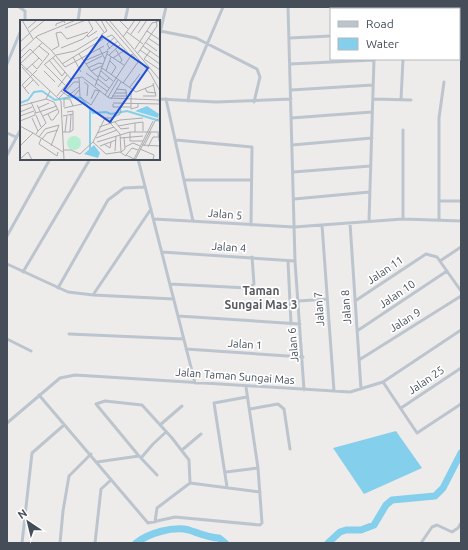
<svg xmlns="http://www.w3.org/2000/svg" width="468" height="550" font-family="Ubuntu,sans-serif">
  <rect width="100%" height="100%" fill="#eeebeb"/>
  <path fill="#84cfeb" d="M 396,431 L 422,468 L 364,494 L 333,448 Z"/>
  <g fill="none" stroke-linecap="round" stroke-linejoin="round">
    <path stroke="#84cfeb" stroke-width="7" d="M 136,543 C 149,533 173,526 189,530 C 198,533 209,538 219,538 L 225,543
      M 328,543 L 340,532 L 346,530 L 361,530 L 374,525 L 386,505 L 392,500 L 435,496 L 443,488 L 461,453"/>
    <path stroke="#bcc5ce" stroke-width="3" d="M 19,7 L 25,11 L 25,21
      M 288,7 L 295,261 L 304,390
      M 375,9 L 375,7
      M 78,21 L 80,7
      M 125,21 L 128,7
      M 160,31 L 196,38 L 257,69 L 260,77 L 254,102
      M 159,37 L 166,7
      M 289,38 L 331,36
      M 7,64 L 21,30
      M 290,64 L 374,60
      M 291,90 L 373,85
      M 159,99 L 216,102 L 291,99
      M 166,99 L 193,221
      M 373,99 L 411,100
      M 401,100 L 403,59
      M 188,101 L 191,82 L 223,7
      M 291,118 L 372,112
      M 403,130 L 403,219
      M 7,133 L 16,137
      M 176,140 L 252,147 L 251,225
      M 292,145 L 372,138
      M 7,155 L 21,129
      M 138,159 L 195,383
      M 293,172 L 371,166
      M 185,180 L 250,180
      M 294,199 L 370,192
      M 440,201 L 461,201
      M 151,209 L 93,295 L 174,299
      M 154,219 L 294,227 L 403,219 L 461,221
      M 439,220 L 439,118 L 444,82
      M 369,221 L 374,59
      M 350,223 L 361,389
      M 322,225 L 334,391
      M 7,236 L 50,159
      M 162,252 L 295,261
      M 288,261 L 291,324
      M 440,261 L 461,247
      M 7,264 L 68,292 L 93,295
      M 23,272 L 90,159
      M 170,284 L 248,288 L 254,284 L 252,257
      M 58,288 L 108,200 L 124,188 L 145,187
      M 299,301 L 327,299
      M 355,301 L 426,254 L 437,257 L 461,291
      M 178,316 L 300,324
      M 357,331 L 447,271
      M 69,334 L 184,339
      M 7,339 L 31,351
      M 186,349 L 303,357
      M 359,360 L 461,296
      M 383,382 L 417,433 L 461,404
      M 39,395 L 148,523 L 175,517 L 260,525 L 262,523 L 258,468 L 246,387
      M 401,408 L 461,368
      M 250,409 L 278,404 L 284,409 L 290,449
      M 7,423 L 60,378 L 75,375 L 350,392 L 383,382 L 461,330
      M 160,425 L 182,406
      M 182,450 L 201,434
      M 139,456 L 96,404 L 105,401 L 142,405 L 172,438 L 189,460 L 190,483
      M 141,458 L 153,444 L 166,432
      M 97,462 L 139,456 L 157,475
      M 226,472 L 258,468
      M 227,487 L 214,403 L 247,397
      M 155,522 L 157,508 L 190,483 L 260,492
      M 22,543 L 32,453 L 64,425
      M 60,543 L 63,511 L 69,476 L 91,454
      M 95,543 L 101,489 L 111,480
      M 421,543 L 432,527 L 437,525 L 452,532 L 458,528 L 461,523"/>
    <path stroke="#adb0b6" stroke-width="1" d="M 456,7 L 461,9"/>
  </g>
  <g text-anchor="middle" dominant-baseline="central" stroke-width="3.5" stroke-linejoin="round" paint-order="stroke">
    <g font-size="11" fill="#444d58" stroke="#fff">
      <text transform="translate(225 214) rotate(5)">Jalan 5</text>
      <text transform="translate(229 247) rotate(4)">Jalan 4</text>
      <text transform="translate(385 270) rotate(-34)">Jalan 11</text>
      <text transform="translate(397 294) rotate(-34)">Jalan 10</text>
      <text transform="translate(346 307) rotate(-94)">Jalan 8</text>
      <text transform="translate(319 309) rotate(-94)">Jalan 7</text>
      <text transform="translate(405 320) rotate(-32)">Jalan 9</text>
      <text transform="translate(245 344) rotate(4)">Jalan 1</text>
      <text transform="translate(293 345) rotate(-95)">Jalan 6</text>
      <text transform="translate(235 376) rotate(4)">Jalan Taman Sungai Mas</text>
      <text transform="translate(426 380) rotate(-34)">Jalan 25</text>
    </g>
    <g font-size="12" font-weight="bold" fill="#585b60" stroke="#fff">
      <text x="261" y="290">Taman<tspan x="261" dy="14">Sungai Mas 3</tspan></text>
    </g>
  </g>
  <g transform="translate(20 20)">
    <rect width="140" height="140" fill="#eeebeb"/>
    <path d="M47 123a7 7 0 1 1 14 0a7 7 0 1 1-14 0Z" fill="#b7edd0"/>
    <path d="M 127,86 L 139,94 L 138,98 L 115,91 ZM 74,125 L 80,133 L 78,138 L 64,134 Z" fill="#84cfeb"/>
    <path fill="none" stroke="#84cfeb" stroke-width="2" d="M 0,83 L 8,80 L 14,72 L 22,71 L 35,80 L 51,77 L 61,78 L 73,93 L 86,92 L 91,94 L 107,91 L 140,101M 70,129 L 70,89"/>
    <path fill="none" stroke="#aaacb0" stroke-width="1" d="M 2,0 L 13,19M 75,0 L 84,12M 85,0 L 130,53 L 140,71M 89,0 L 140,60M 99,0 L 108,9M 36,6 L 36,4 L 44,1 L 45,3M 8,8 L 17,0M 45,8 L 66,0M 127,11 L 140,20M 10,12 L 25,0M 107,12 L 123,24M 36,13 L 41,12 L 47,19 L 68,12M 118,13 L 127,0M 111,14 L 121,0M 67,15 L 68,17 L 77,11M 16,17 L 31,30 L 45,47 L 84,26M 87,17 L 92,15 L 110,35M 103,17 L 115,0M 128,18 L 140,26M 0,22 L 10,13M 125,22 L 137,31M 123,26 L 140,38M 41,28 L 63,19 L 73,9 L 68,0M 79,28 L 85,39M 90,29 L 87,24 L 95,17M 115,29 L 132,3 L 140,1M 32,30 L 39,26 L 36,13M 87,30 L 98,21M 96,30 L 102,40 L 100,43M 120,30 L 140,44M 130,31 L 124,39 L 140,50M 0,32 L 17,16 L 56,0M 118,33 L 137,6 L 136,0M 59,34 L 71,51M 87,34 L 104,45M 89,35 L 101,24M 53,37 L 61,52M 33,38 L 51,59M 93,38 L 105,30M 0,39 L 10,29 L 22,41M 29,40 L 42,56 L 45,52M 64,41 L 88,31 L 75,66M 90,41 L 96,47 L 91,55M 0,43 L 41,81 L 44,140M 0,44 L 22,23M 12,44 L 17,49 L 29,34 L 19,26M 24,44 L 45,65M 25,44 L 36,35 L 55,31 L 78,17M 42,44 L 83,19 L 82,14 L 87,11 L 81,0M 66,44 L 82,36M 2,47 L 19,66M 68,48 L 79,43 L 83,44M 82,48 L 116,72 L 134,65M 6,50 L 19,38M 24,51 L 35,62M 81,51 L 93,61M 86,51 L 91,37M 66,53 L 77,61M 79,55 L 86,61 L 89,58M 59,57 L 60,77 L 71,85 L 80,70M 78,57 L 71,51 L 82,46M 78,59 L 89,68M 64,62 L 68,65 L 67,76M 76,63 L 87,71M 38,67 L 47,55M 110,67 L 120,54M 125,68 L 127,72 L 136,73M 4,69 L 13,60M 96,69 L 106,70 L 107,80M 41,71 L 48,76 L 54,76 L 59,70M 111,71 L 111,89 L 118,87 L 118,84M 94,73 L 107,73M 9,74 L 2,65 L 17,50M 85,75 L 112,34 L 118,42 L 103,63M 37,76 L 51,59 L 62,57 L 89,78 L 139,80 L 140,86M 48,76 L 60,66M 92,76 L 107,76M 123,76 L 136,76 L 133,63M 88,77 L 98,60M 39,78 L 54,62 L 59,62M 26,79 L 34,82 L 39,92 L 33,100 L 31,100 L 28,94M 71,79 L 75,70 L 79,71M 91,79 L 101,62M 11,82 L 16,93 L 37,86M 93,83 L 140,84M 93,84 L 93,87 L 111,87M 17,85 L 26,103 L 18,111M 0,86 L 26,79 L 30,71M 44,87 L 44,79 L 50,79 L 53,86M 18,88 L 29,83M 44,88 L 62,84M 0,92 L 12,87M 16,95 L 21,107M 0,96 L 14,91M 23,96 L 38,89M 43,96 L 53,94 L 53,91 L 47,92M 12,98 L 18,111 L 16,114M 0,101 L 15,95 L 15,92M 95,102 L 101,109 L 109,108M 91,104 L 100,114 L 101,132M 91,104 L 92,98 L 100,94 L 101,89M 0,106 L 13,113M 98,106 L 115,103M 79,107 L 100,100 L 123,98M 43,112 L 50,112 L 51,95M 45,112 L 47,96M 50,112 L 53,110 L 53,94M 115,112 L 115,103 L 123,102 L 123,111M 77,113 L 94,107M 138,113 L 140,125M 19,117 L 25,109 L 39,105 L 31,126M 76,118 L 97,110M 100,118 L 123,116M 21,119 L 19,124 L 37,136 L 38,132M 22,119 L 27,113 L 38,110M 123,121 L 110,121 L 110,112 L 140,112M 73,122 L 86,134 L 100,132 L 106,136M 77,122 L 110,112M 84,124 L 90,128 L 91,122M 122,125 L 140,126M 0,126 L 13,113 L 43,132M 80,126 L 96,120M 124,126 L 131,112M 105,127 L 113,123 L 120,126M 128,127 L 133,117 L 138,117M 120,129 L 134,135 L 133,140M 43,130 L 51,130 L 60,134 L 73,122 L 85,98 L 92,98M 118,130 L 112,128 L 106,135 L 114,139 L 133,101M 95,131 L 96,116M 101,132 L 105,129 L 104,117M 0,139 L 8,132 L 12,140M 115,140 L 135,101 L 140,98"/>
    <path fill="#1d4ed8" fill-opacity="0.15" stroke="#1d4ed8" stroke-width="2" d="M 82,16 L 128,48 L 90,102 L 44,70 Z"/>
    <rect width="140" height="140" fill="none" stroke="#444d58" stroke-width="2"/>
  </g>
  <rect width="468" height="550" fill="none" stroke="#444d58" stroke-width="16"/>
  <rect x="330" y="8" width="130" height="52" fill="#ffffff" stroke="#b4b8bc"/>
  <rect x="338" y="21" width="20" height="6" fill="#bcc5ce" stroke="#b4b8bc"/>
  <text x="366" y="28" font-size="12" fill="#444d58">Road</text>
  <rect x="338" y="38" width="20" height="12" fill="#84cfeb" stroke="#b4b8bc"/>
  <text x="366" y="48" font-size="12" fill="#444d58">Water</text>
  <g transform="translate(28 522) rotate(325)" stroke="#ffffff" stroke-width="3" paint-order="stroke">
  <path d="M0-3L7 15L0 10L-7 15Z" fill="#444d58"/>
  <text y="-6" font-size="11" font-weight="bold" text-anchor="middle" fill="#444d58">N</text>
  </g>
</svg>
